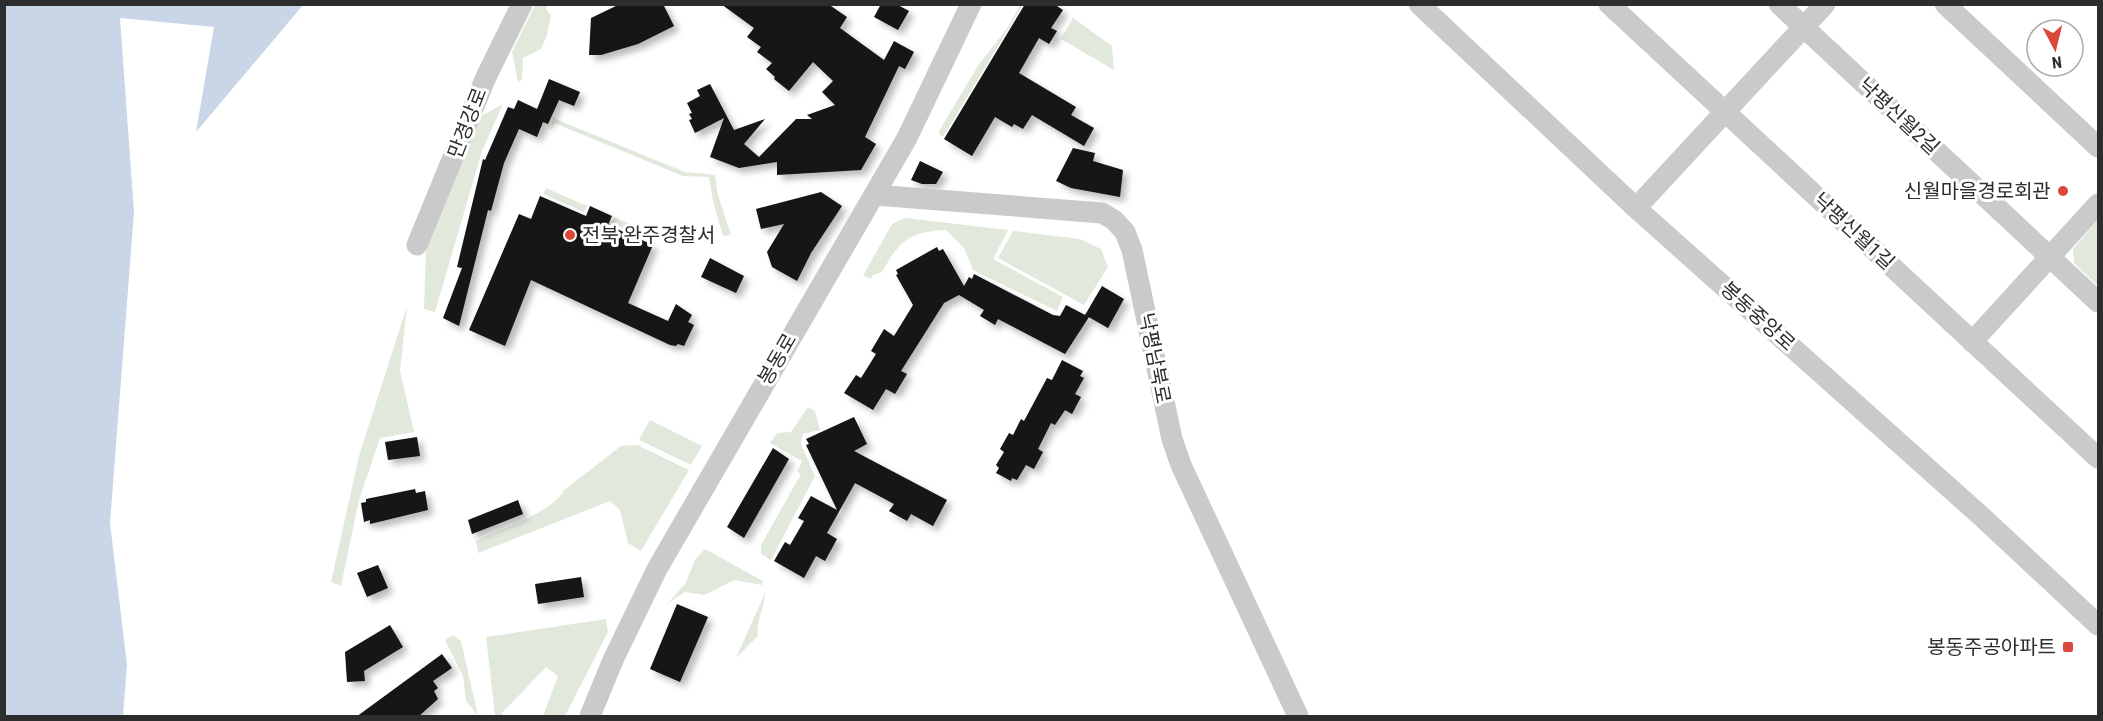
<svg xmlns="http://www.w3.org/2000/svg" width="2103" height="721" font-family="'Roboto Condensed','Noto Sans KR',sans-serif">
  <defs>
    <filter id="shadow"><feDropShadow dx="5" dy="5" stdDeviation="3" flood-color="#0004"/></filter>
  </defs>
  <rect width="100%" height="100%" fill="#fff"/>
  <path fill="#e0e9db" d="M 535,5 L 548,5 L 546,9 L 551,15 L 547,35 L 541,49 L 523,58 L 522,80 L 518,82 L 512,52 Z
    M 1020,5 L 1023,5 L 943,137 L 938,133 L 977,67 L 1008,27 Z
    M 1073,18 L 1112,46 L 1114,70 L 1061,39 Z
    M 503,104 L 482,151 L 435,312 L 424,309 L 426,249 L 474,120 Z
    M 553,118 L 685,172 L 715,175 L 718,195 L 731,235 L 723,236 L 713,201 L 709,177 L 683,176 L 554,123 L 551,130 Z
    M 546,188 L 587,206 L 584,212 L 543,194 Z
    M 614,217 L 655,235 L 652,241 L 612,223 Z
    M 905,218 L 1008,230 L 993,259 L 1063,297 L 1057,311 L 973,270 L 964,248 L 946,230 C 909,232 900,240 882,272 L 873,275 L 871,279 L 863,276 L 892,224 Z
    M 2098,220 L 2098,286 L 2074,263 L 2073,249 Z
    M 1013,231 L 1080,239 L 1101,249 L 1108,267 L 1084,305 L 998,258 Z
    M 407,306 L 400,371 L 414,432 L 380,438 L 359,500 L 341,586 L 331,582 L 359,456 Z
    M 808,407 L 815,411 L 820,430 L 803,434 L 801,444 L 815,476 L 771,560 L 761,554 L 761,545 L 801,474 L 797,472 L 802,461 L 770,443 L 777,433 L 791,432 Z
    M 650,420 L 702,446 L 691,465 L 639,440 Z
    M 637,445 L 689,470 L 641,551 L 628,543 L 620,510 L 610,501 L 478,553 L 476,541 C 497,531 555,511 563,491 L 621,446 Z
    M 705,549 L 763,581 L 762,585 L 734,580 L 705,595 L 685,592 L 667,604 L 685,584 L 696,558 Z
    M 765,593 C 765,607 755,623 758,636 L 736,658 Z
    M 606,619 L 608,632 L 565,716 L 543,716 L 558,676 L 546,667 L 502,713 L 503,716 L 495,716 L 486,637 Z
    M 453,635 L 461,641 L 478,716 L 466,701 L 463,676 L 445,640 Z"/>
  <path fill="#c8d6e8" d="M 4,5 L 303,5 L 196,132 L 214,27 L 120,18 L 134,212 L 110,523 L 127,665 L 123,716 L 5,716 Z"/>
  <path fill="#141414" filter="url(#shadow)" d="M 620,4 L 663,4 L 674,26 L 638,44 L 601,55 L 589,55 L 591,18 Z
    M 721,4 L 828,4 L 847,17 L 840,28 L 884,60 L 894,41 L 914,52 L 905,69 L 899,66 L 865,137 L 876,144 L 861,170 L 777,175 L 777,162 L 739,168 L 710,157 L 724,118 L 695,133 L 689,120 L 692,119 L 689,114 L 692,113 L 687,103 L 700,96 L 697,90 L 710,84 L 734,130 L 765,119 L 744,144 L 759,157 L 796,119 L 812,119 L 807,115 L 835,105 L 822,92 L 833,81 L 813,62 L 789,91 L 774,79 L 775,77 L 766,69 L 772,63 L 757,52 L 761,47 L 747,37 L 754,28 Z
    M 881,4 L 896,4 L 909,11 L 898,30 L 874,17 Z
    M 1025,4 L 1054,4 L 1063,10 L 1051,28 L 1057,31 L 1049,44 L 1039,38 L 1019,73 L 1076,107 L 1071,115 L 1094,128 L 1084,146 L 1032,115 L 1023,129 L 1014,124 L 1012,127 L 995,117 L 972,156 L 944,139 Z
    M 549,79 L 580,92 L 574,106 L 559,100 L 548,124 L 543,122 L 537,137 L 519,129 L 504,163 L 491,211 L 488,210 L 459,326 L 443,318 L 462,268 L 457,267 L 483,159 L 485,160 L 508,107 L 514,109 L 518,100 L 537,109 Z
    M 1073,148 L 1095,153 L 1093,161 L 1123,170 L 1120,197 L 1071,188 L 1056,181 Z
    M 920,161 L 943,172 L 936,184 L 922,184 L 911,180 Z
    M 821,192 L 842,206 L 811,253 L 797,281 L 772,267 L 767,252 L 784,224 L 761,229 L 756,209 Z
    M 540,196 L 586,216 L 590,206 L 612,216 L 608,225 L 653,245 L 628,303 L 668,321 L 676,304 L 692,315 L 688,322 L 694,325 L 684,346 L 678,344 L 676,346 L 670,345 L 531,280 L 505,346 L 469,330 L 519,214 L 531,219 Z
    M 937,247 L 939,251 L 943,249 L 964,286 L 969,277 L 972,279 L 974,274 L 1053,315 L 1060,316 L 1066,305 L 1089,317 L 1065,354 L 998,319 L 995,325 L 980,316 L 984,310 L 959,295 L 944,303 L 901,371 L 907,374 L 895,394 L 886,389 L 873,410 L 844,393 L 856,375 L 861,378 L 876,354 L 871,351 L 884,329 L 894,336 L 913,305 L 896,275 L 898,274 L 896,270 Z
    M 710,258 L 744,276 L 736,293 L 701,277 Z
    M 1102,286 L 1124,299 L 1108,328 L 1085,315 Z
    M 1062,360 L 1083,371 L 1080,376 L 1084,378 L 1075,394 L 1081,397 L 1072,414 L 1065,410 L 1055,425 L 1051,423 L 1038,449 L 1043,452 L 1034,469 L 1026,465 L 1017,480 L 1012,478 L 1011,481 L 996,473 L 999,468 L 996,465 L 1004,452 L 1000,449 L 1009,433 L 1013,435 L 1021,419 L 1024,421 L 1047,378 L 1052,380 Z
    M 854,417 L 867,444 L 854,451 L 947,500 L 933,526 L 911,514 L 907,521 L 889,511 L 894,504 L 855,483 L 827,533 L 837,539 L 825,561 L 816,556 L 804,578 L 774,561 L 785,542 L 790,545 L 804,521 L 798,518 L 811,496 L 837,510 L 806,445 L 809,444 L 806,439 Z
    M 417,437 L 420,456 L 388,460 L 385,442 Z
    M 773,448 L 789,459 L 744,538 L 727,527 Z
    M 415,489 L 416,493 L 425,491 L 428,510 L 370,524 L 370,520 L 364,522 L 361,503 L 366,502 L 366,499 Z
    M 518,500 L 523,514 L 472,534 L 468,520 Z
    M 378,565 L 388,588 L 367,597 L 357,573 Z
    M 581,577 L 584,597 L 538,604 L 535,584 Z
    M 677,604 L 708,617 L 680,682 L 650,669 Z
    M 390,625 L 403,647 L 364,671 L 365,681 L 347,682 L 345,652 Z
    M 442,654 L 452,668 L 433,681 L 438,688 L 434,691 L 438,699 L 418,717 L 356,717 Z"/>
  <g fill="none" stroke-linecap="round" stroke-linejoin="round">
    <path stroke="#cacaca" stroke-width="21" d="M 1419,4 L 1636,208 L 1981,516 L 2098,625
      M 1609,4 L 2098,458
      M 1779,4 L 2098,302
      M 1945,4 L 2098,147
      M 875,195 L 1102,213 L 1114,220 L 1125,232 L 1132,250 L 1172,439 L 1181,465 L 1298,716
      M 1636,208 L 1825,4
      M 417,245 L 486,77 L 522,4
      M 1972,342 L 2098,204
      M 590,716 L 613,660 L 657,569 L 907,138 L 971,4"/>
  </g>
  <g fill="#d94839" stroke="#fff" stroke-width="2">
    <circle cx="2063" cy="191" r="6"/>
    <circle cx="570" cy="235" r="6"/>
    <rect x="2062" y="641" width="12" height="12" rx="3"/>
  </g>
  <g text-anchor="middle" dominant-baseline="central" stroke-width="6" stroke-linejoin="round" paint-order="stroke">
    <g font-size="20" fill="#2d2d2d" stroke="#fff">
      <text transform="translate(1899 116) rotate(43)">낙평신월2길</text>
      <text transform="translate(467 123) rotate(-69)">만경강로</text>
      <text transform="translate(1854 231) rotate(43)">낙평신월1길</text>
      <text transform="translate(1758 316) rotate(42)">봉동중앙로</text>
      <text transform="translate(1155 358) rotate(79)">낙평남북로</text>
      <text transform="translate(777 359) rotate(-60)">봉동로</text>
    </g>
    <g font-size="20" fill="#2d2d2d" stroke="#fff" text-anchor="end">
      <text x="2051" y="191">신월마을경로회관</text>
      <text x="582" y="235" text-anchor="start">전북 완주경찰서</text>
      <text x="2056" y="647">봉동주공아파트</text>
    </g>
  </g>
  <rect width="2103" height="721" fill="none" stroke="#2d2d2d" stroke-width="12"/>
  <g transform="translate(2055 48) rotate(173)"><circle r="28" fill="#ffffff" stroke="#ababab" stroke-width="1.5"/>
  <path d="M0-4.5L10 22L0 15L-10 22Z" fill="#d94839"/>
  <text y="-9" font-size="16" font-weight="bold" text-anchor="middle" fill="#2d2d2d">N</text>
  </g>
</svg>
